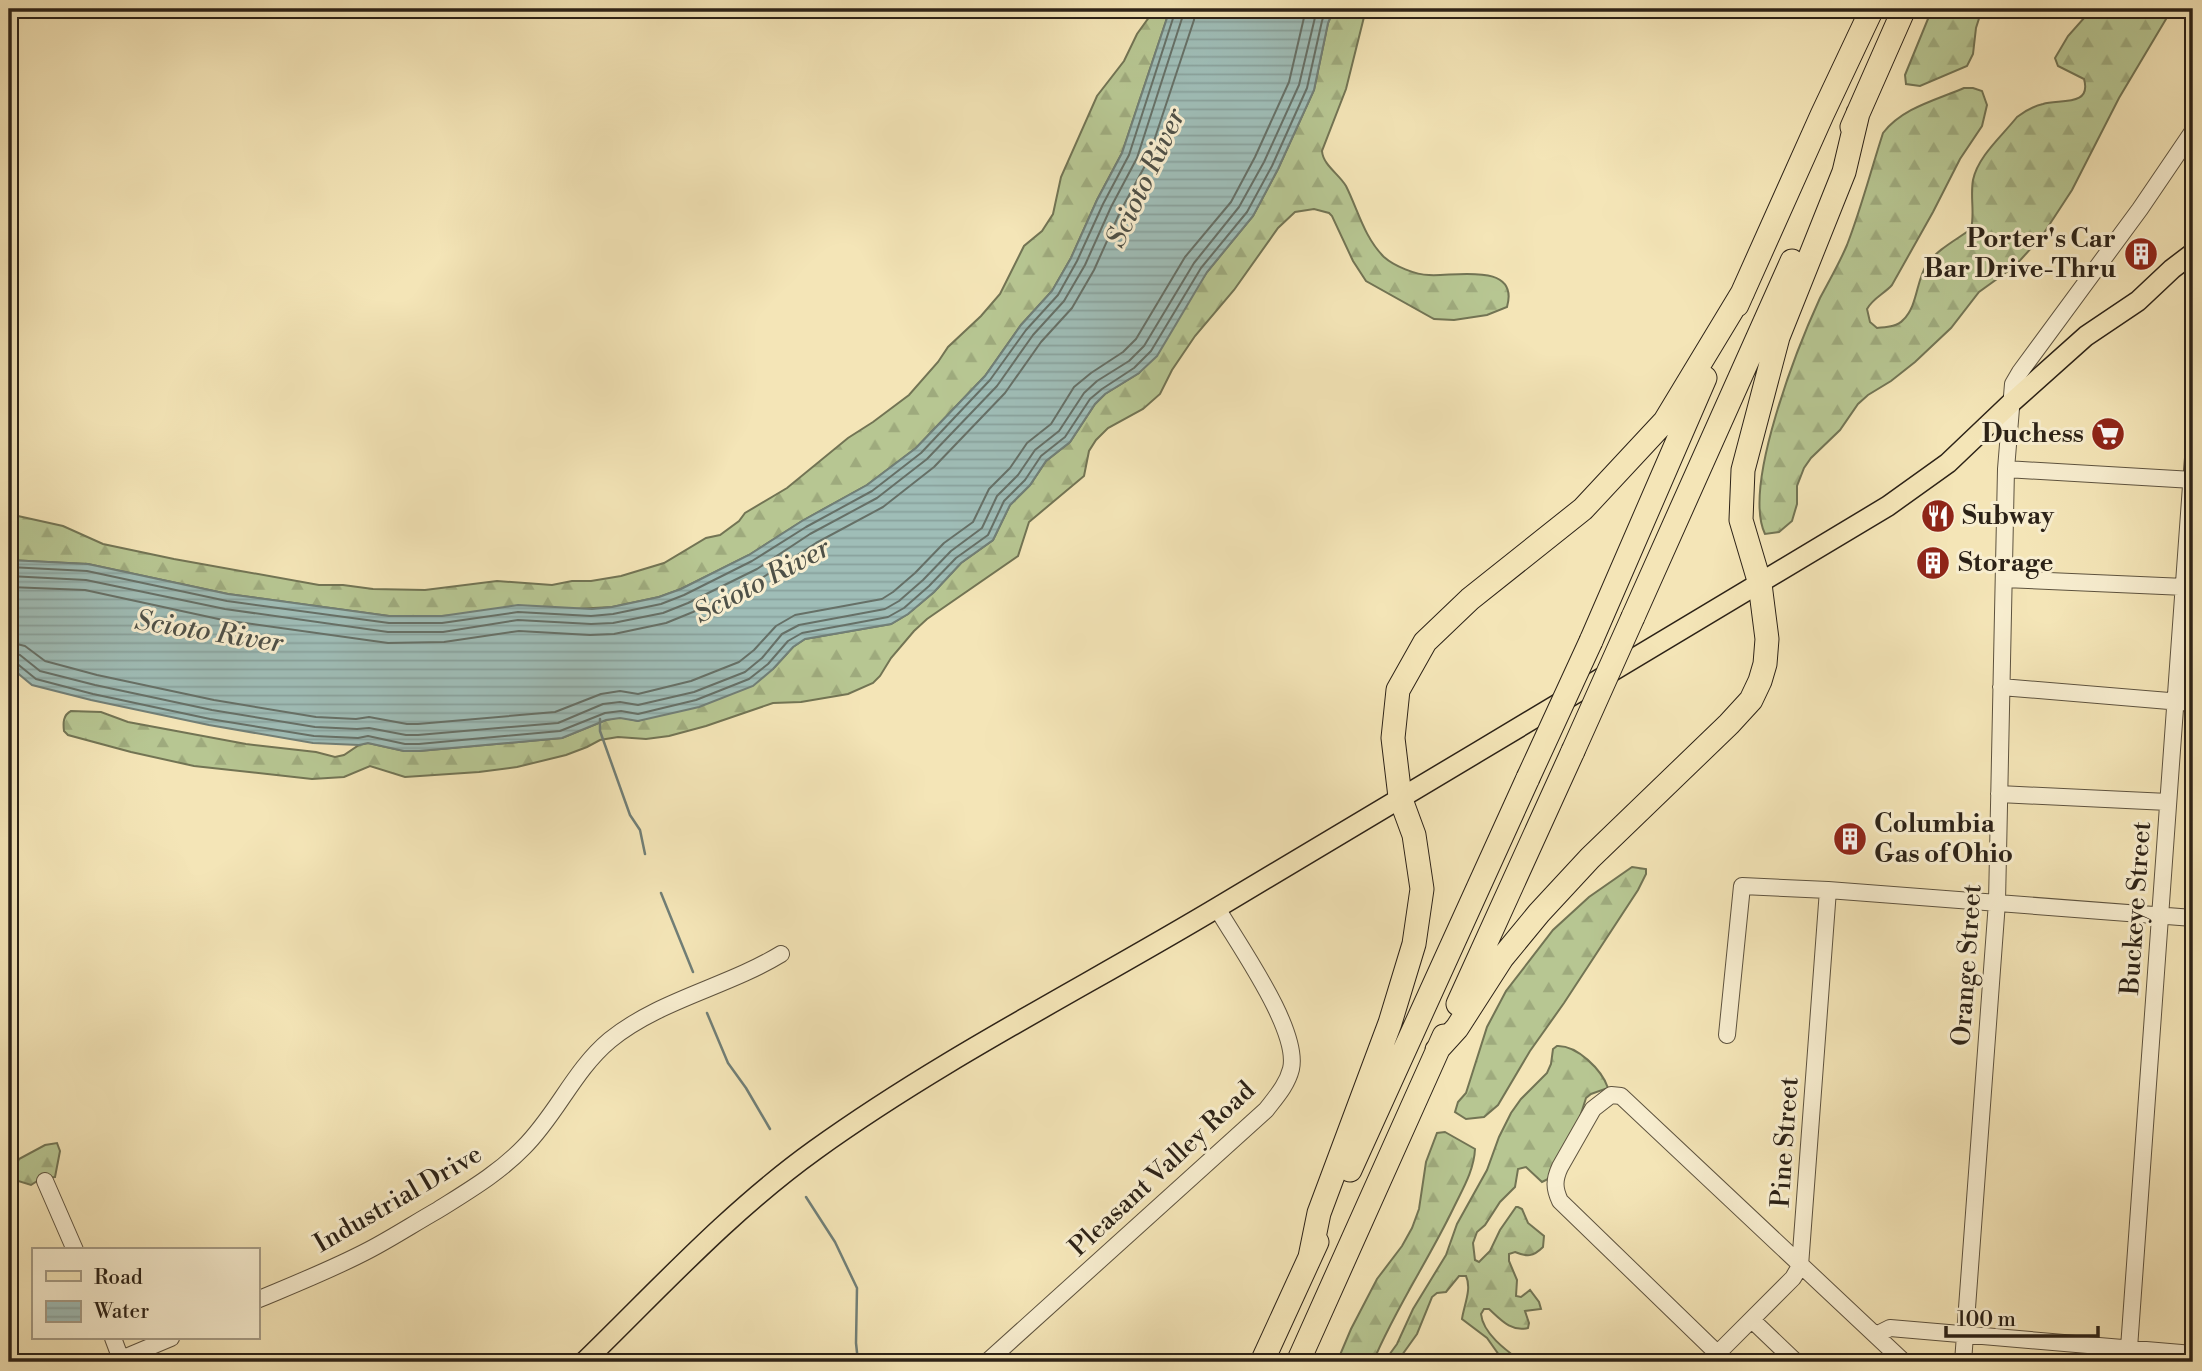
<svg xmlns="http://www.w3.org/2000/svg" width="2202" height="1371" font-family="'Libre Bodoni',serif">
  <defs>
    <pattern id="forest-firs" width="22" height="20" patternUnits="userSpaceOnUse" patternTransform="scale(1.75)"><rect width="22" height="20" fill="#b7c692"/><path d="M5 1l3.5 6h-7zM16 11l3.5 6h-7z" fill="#9eaa7d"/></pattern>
    <pattern id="water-rules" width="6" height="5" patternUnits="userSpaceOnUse" patternTransform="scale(1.75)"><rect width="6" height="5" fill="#9fbdb7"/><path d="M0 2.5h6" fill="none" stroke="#89a29d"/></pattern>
  </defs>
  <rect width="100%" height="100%" fill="#f4e5b7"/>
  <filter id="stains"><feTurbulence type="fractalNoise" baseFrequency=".00286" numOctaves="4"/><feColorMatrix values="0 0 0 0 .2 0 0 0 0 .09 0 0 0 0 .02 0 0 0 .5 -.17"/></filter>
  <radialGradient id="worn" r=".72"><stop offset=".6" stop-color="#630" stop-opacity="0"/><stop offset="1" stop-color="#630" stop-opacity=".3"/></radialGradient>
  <path fill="url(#forest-firs)" stroke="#727454" stroke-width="2" d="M 1155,9 L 1170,9 L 1122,153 L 1097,200 L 1071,258 L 1052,291 L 1021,325 L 985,376 L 916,448 L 867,485 L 802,521 L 749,555 L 681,589 L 659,597 L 612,607 L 442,616 L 389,616 L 228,594 L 88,564 L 9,560 L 9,514 L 63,526 L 103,544 L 174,559 L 319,585 L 343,585 L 373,589 L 425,590 L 497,581 L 552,585 L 572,581 L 591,581 L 621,576 L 664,563 L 706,538 L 720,535 L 739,521 L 745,513 L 787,488 L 848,438 L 873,422 L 909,395 L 938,362 L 948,347 L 981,316 L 1000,294 L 1024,246 L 1042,231 L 1053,214 L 1061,177 L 1097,96 L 1124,61 L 1137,34 Z
    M 1334,9 L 1366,9 L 1346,89 L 1322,151 C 1323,165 1339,174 1346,186 C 1358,210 1364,237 1384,257 C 1394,266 1416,275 1429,275 C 1453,277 1520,261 1507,307 L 1487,315 L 1454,320 L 1434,319 L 1366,281 L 1353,261 L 1332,216 L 1329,213 L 1314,209 L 1295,212 L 1278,228 L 1234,290 L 1195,336 L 1172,370 L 1160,394 L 1143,409 L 1108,428 L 1096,440 L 1089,451 L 1084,476 L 1029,522 L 1018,556 L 927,619 L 914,631 L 891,658 L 880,676 L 873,683 L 848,694 L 801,702 L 773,703 L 706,726 L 669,736 L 646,739 L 618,737 L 600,740 L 587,747 L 566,755 L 517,767 L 479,772 L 405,777 L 370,766 L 344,777 L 312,779 L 194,766 L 131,752 L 68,735 L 64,731 C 63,723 63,715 71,711 L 101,712 L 128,722 L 246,744 L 316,752 L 335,757 L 344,755 L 359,745 L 368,743 L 404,751 L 419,751 L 562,738 L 606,720 L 620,717 L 638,721 L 773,669 L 793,647 L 805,639 L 891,624 L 908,614 L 934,592 L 961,563 L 993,540 L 1010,505 L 1030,485 L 1046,461 L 1070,442 L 1095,404 L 1105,394 L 1139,373 L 1207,272 L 1253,216 L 1278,169 L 1314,90 L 1328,23 Z
    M 1932,9 L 1982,9 L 1976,28 L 1973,54 L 1967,66 L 1920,86 L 1906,84 L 1905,75 Z
    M 2092,9 L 2172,9 L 2119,98 L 2072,190 L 2042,236 L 2015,266 L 1979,292 L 1951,328 L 1915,362 L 1891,381 L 1868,395 L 1858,404 L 1840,430 L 1811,458 L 1804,468 L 1797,486 L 1797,504 L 1792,521 L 1779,532 L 1765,534 C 1742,486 1798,346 1820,298 C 1829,281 1839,264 1847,245 C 1861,209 1871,170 1883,133 C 1902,108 1936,100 1964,88 L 1973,88 L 1982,91 L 1987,105 L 1982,126 L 1960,159 L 1933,212 L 1892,285 C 1884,294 1873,298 1867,309 L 1870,322 L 1877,328 C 1885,327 1897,327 1903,320 C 1918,306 1916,280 1927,264 C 1938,249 1956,240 1971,229 C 1975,213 1970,197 1973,180 C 1978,156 2002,136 2017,117 C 2025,111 2034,106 2043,104 C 2059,99 2092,107 2084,79 L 2058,66 L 2055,58 L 2068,36 Z
    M 1632,867 L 1646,869 L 1646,874 L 1638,890 L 1564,1003 L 1530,1051 L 1498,1105 L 1484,1117 L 1466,1119 L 1455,1112 L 1458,1102 L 1466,1093 L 1487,1027 L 1506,991 L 1553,930 L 1589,897 Z
    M 1557,1046 C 1577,1045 1602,1070 1608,1088 L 1591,1094 L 1586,1098 L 1579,1120 L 1548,1179 L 1542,1182 L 1526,1167 L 1518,1169 L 1515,1187 L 1500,1202 L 1485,1225 L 1477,1232 L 1473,1243 L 1475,1260 L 1479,1262 L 1490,1251 L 1500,1230 L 1516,1207 L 1518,1207 L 1522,1209 L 1528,1223 L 1544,1236 L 1543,1247 C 1533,1257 1527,1257 1515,1252 L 1509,1254 L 1509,1261 L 1517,1280 L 1516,1296 L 1521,1297 L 1530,1290 L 1539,1302 L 1541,1309 L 1525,1311 L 1529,1323 L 1528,1328 C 1511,1332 1501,1320 1489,1309 L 1484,1309 L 1481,1314 C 1483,1334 1507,1351 1522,1362 L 1504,1362 L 1487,1338 L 1462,1319 C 1464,1305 1472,1289 1466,1276 L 1459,1276 L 1446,1292 L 1437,1293 L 1432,1297 L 1417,1334 L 1397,1362 L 1384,1362 L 1397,1344 L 1413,1309 L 1446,1255 L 1457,1224 L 1487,1170 L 1499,1137 L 1511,1113 L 1521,1099 L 1547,1073 L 1551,1064 L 1553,1049 Z
    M 1445,1132 L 1475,1149 C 1474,1171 1462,1190 1453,1209 C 1428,1261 1395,1309 1373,1362 L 1337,1362 L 1351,1329 L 1377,1279 L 1402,1246 L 1412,1228 L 1419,1209 L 1426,1162 L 1437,1133 Z
    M 57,1143 L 60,1151 L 55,1177 L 42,1178 L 31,1185 L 15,1180 L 14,1172 L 19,1159 L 45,1145 Z"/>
  <path fill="url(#water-rules)" stroke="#717f77" stroke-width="2" d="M 1170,9 L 1334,9 L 1328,23 L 1314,90 L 1278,169 L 1253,216 L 1207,272 L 1157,356 L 1139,373 L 1105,394 L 1095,404 L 1070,442 L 1046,461 L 1030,485 L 1010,505 L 993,540 L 961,563 L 934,592 L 908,614 L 891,624 L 805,639 L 793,647 L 773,669 L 753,686 L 699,707 L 638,721 L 620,718 L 606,720 L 562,738 L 419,751 L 404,751 L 368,743 L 359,745 L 313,743 L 209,725 L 91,700 L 32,685 L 9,666 L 9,560 L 88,564 L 228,594 L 389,616 L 442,616 L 518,605 L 592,609 L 612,607 L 659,597 L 681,589 L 749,555 L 802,521 L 867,485 L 916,448 L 985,376 L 1021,325 L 1052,291 L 1071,258 L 1097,200 L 1122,153 Z"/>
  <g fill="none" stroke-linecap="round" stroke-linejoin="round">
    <path stroke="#667067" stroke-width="2" d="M 9,567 L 87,571 L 227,601 L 389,623 L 442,623 L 518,612 L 591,616 L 613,614 L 661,604 L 684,595 L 752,561 L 806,527 L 872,491 L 921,453 L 990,380 L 1026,330 L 1058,295 L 1077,261 L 1103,204 L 1129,155 L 1176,9
      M 9,576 L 86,580 L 225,609 L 388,632 L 443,632 L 518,620 L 591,624 L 613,623 L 663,613 L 688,603 L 757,569 L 810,534 L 877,498 L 927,459 L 997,386 L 1033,335 L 1064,301 L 1085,265 L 1111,207 L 1137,158 L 1185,9
      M 9,587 L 85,590 L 223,620 L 388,643 L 444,642 L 519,631 L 590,635 L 614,634 L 666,623 L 693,612 L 762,578 L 816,543 L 883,507 L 934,467 L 1005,393 L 1041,342 L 1072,308 L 1094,270 L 1120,212 L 1147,162 L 1194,20 L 1195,9
      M 9,642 L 25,646 L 45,661 L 97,675 L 214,700 L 316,717 L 356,719 L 369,717 L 407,724 L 418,724 L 555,712 L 601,694 L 620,691 L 638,694 L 691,681 L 739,662 L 754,650 L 776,626 L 795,615 L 882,599 L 893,592 L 915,573 L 944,543 L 973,522 L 989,489 L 1010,468 L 1027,443 L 1051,424 L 1074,387 L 1091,373 L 1123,352 L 1136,339 L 1185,257 L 1231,202 L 1255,157 L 1289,82 L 1306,9
      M 9,652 L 20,655 L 40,671 L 95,685 L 212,710 L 315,727 L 357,729 L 369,728 L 406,735 L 418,735 L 558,723 L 603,704 L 620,702 L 638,705 L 694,692 L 745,672 L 762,658 L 782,634 L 799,625 L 885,609 L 899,601 L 923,580 L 951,551 L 982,528 L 997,496 L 1018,475 L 1035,450 L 1059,431 L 1084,393 L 1097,381 L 1129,361 L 1144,346 L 1194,263 L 1239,207 L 1264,162 L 1299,85 L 1317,9
      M 9,661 L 15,662 L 36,679 L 93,694 L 210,719 L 314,736 L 358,738 L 368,736 L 405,744 L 419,744 L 560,731 L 605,713 L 621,711 L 638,714 L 696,700 L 749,679 L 768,664 L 788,641 L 802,633 L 888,617 L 904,608 L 929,586 L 956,558 L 988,535 L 1004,501 L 1025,480 L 1041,456 L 1065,437 L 1090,399 L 1102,389 L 1134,368 L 1151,351 L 1201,268 L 1247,212 L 1272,166 L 1307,88 L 1322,21 L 1326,9"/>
    <path stroke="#717f77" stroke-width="2.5" d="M 600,719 L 600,731 L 630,815 L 640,830 L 645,854
      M 661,893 L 693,972
      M 707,1013 L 728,1063 L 746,1088 L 770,1129
      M 806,1197 L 835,1242 L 857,1288 L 856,1343 L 858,1362"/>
    <g stroke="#5e533f" stroke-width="18">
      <path id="minor" d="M 2006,469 L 2193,480
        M 2004,579 L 2185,587
        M 2001,687 L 2193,703
        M 1999,794 L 2168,802
        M 1727,1035 L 1742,886 L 1828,890 L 2193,918
        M 45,1181 L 75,1250
        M 257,1300 C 295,1284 333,1269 369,1250 C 392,1238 415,1223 438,1210 C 468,1191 499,1173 524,1147 C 557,1114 574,1070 610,1040 C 659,1000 727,987 781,954
        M 1752,1320 L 1796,1362
        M 1876,1335 L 1890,1328 L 2193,1354
        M 113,1338 L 122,1362
        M 1718,1354 L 1560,1201 C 1554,1188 1554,1180 1560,1167 L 1593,1109 L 1611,1095 L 1621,1096 L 1904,1362
        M 114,1362 L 171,1338
        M 987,1362 L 1266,1110 C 1276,1097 1287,1085 1291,1069 C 1300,1030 1237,943 1217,908
        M 1709,1362 L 1793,1278 L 1800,1266 L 1828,890
        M 1963,1362 L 1997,902 L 2006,469 L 2013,384 L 2020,372 L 2140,209 L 2193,131
        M 2128,1362 L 2193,458"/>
    </g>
    <g stroke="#2c2217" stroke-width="22">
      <path id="major" d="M 584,1362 C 659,1289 730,1211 815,1150 C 943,1058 1085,987 1220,906 C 1443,773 1665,640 1888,506 L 1948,463 L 2011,403 L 2086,336 L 2138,301 L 2172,269 L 2193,253"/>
    </g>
    <g stroke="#2c2217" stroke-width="25">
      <path id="highway" d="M 1852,127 L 1904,9
        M 1737,305 L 1822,115 L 1872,9
        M 1633,617 L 1792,261
        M 1591,641 L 1705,378
        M 1458,1004 L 1573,751
        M 1437,1050 L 1457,1028 L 1502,958 L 1539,913 L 1590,858 L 1729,724 L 1751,700 L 1760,681 L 1765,664 L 1767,639 L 1760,584 L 1741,520 L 1743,470 L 1778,337 L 1844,172 L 1858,113
        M 1350,1170 L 1528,778
        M 1310,1257 L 1319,1213 L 1390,1023 L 1414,944 L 1422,889 L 1414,835 L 1400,797 L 1393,738 L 1398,690 L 1425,642 L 1470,599 L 1583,509 L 1665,421 L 1743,292
        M 1262,1362 L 1317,1242
        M 1298,1362 L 1444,1036"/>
    </g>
    <use href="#minor" stroke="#f8eed0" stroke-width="16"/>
    <use href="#major" stroke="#f4e5b7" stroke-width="19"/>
    <use href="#highway" stroke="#f4e5b7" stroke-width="23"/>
    <g stroke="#2c2217" stroke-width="25" stroke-linecap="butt">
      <path id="highway-bridge" d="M 1573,751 L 1633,617
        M 1528,778 L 1591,641"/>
    </g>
    <use href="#highway-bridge" stroke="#f4e5b7" stroke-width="23"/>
  </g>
  <defs>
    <g id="building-disc" transform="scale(1.75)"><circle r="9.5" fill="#8f2418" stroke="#f8eed0"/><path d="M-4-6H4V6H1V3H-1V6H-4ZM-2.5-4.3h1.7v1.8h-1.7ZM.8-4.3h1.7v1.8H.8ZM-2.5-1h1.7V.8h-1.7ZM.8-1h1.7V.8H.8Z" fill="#fff"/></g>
    <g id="supermarket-disc" transform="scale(1.75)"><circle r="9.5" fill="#8f2418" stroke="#f8eed0"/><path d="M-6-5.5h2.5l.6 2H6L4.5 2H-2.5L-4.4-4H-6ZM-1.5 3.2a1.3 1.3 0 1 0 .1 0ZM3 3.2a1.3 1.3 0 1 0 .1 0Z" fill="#fff"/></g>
    <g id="restaurant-disc" transform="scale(1.75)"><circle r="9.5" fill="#8f2418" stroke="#f8eed0"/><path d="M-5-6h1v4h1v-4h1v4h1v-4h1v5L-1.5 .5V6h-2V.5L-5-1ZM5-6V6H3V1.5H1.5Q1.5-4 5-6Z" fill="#fff"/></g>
  </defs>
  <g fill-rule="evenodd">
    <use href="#building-disc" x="2141" y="254"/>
    <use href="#supermarket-disc" x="2108" y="434"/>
    <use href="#restaurant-disc" x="1938" y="516"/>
    <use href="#building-disc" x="1933" y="563"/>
    <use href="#building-disc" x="1850" y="839"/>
  </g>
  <g text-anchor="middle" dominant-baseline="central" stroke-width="6" stroke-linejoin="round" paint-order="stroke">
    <g font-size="26" font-weight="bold" fill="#2c2217" stroke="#f8eed0" text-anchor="start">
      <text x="2116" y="239" text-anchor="end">Porter's Car<tspan x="2116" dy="30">Bar Drive-Thru</tspan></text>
      <text x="2084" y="434" text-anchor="end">Duchess</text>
      <text x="1962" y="516">Subway</text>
      <text x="1958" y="563">Storage</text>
      <text x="1874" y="824">Columbia<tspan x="1874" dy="30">Gas of Ohio</tspan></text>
    </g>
    <g font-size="26" fill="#2c2217" stroke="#f8eed0">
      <text transform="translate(2136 908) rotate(-86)">Buckeye Street</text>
      <text transform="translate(1967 965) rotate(-86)">Orange Street</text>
      <text transform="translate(1785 1142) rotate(-86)">Pine Street</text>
      <text transform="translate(1162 1169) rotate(-43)">Pleasant Valley Road</text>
      <text transform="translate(398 1199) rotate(-30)">Industrial Drive</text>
    </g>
    <g font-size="28" font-style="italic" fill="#4e5047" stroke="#f8eed0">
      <text transform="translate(1146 178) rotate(-65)">Scioto River</text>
      <text transform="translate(762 581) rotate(-28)">Scioto River</text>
      <text transform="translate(209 632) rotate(9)">Scioto River</text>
    </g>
  </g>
  <rect width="2202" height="1371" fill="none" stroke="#f4e5b7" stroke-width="35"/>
  <rect x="10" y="10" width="2181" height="1350" fill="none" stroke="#2c2217" stroke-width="3.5"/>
  <rect x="18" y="18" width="2167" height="1336" fill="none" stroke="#2c2217" stroke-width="2"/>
  <rect x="32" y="1248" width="228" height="91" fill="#f8eed0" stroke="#a69c86" stroke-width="2"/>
  <rect x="46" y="1271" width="35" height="10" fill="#f4e5b7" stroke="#a69c86" stroke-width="2"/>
  <text x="94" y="1284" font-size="21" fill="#2c2217">Road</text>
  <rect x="46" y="1301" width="35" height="21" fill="url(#water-rules)" stroke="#a69c86" stroke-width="2"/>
  <text x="94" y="1318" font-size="21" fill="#2c2217">Water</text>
  <path d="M1946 1326v10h152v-10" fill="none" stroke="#2c2217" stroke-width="3.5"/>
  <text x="1957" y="1326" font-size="21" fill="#2c2217" stroke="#f8eed0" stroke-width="5" paint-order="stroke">100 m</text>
  <rect width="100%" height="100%" filter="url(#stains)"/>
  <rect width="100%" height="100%" fill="url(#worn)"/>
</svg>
